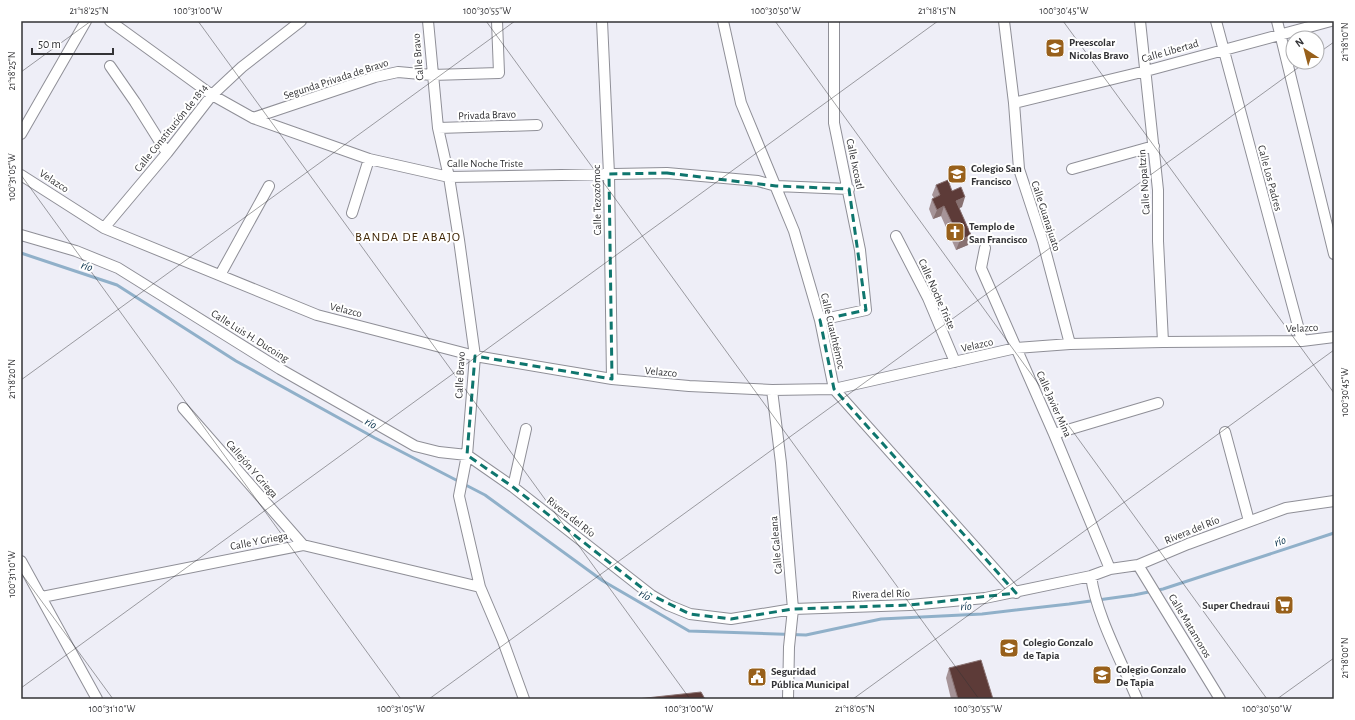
<svg xmlns="http://www.w3.org/2000/svg" width="1355" height="720" font-family="'Alegreya Sans',sans-serif">
  <rect width="100%" height="100%" fill="#eeeef7"/>
  <g fill="none" stroke-linecap="round" stroke-linejoin="round">
    <path stroke="#90b0c9" stroke-width="3" d="M 21,253 L 117,285 L 236,361 L 375,438 L 485,495 L 603,581 L 689,631 L 806,635 L 881,619 L 982,614 L 1069,604 L 1134,595 L 1163,589 L 1334,533"/>
    <g stroke="#8f8f97" stroke-width="12">
      <path id="street" d="M 110,21 L 212,95 L 253,118 L 369,159 L 449,177 L 667,173 L 758,181 L 776,186 L 849,189
        M 428,21 L 438,128 L 449,177 L 459,240 L 475,356 L 467,455 L 459,496 L 480,587 L 503,641 L 524,699
        M 602,21 L 609,174 L 612,379
        M 723,21 L 741,103 L 794,231 L 820,320 L 834,389 L 1016,593
        M 1004,21 L 1014,103 L 1019,169 L 1043,242 L 1070,344
        M 1140,21 L 1158,190 L 1158,241 L 1163,342
        M 1216,21 L 1302,341
        M 1277,21 L 1334,254
        M 110,66 L 135,102 L 167,153
        M 1014,103 L 1146,71 L 1331,21
        M 253,118 L 375,77 L 398,72 L 432,75 L 499,73 L 497,21
        M 438,128 L 537,125
        M 21,134 L 86,21
        M 1072,169 L 1154,146
        M 21,175 L 104,228 L 317,315 L 475,356 L 612,379 L 689,386 L 772,390 L 834,389 L 1016,348 L 1070,344 L 1163,342 L 1302,341 L 1334,337
        M 352,213 L 369,159
        M 104,228 L 167,153 L 212,95 L 242,67 L 301,21
        M 21,235 L 76,251 L 118,268 L 280,369 L 415,446 L 439,452 L 467,455 L 513,487 L 651,595 L 668,605 L 690,614 L 731,619 L 793,609 L 910,605 L 985,598 L 1091,576 L 1110,569 L 1138,565 L 1188,544 L 1286,508 L 1334,501
        M 896,236 L 928,298 L 955,362
        M 985,248 L 981,268 L 1054,434 L 1110,569
        M 220,275 L 269,186
        M 820,320 L 866,310 L 860,250 L 834,123 L 834,21
        M 772,390 L 781,463 L 793,609 L 789,647 L 788,699
        M 183,408 L 303,545
        M 1225,432 L 1249,521
        M 1054,434 L 1158,403
        M 513,487 L 526,429
        M 21,561 L 97,699
        M 1138,565 L 1220,699
        M 1091,576 C 1096,615 1122,662 1137,699
        M 42,597 L 303,545 L 480,587"/>
    </g>
    <use href="#street" stroke="#fff" stroke-width="10"/>
  </g>
  <path fill="#a69498" d="M 936,185 L 952,191 L 962,207 L 959,208 L 971,235 L 968,245 L 956,250 L 941,216 L 933,219 L 929,209 L 932,199 L 934,198 L 932,195 Z
    M 949,668 L 993,699 L 951,699 L 946,678 Z"/>
  <path fill="#887171" d="M 965,197 L 962,207 L 952,211 L 956,201 Z
    M 944,206 L 941,216 L 933,219 L 937,210 Z
    M 971,235 L 968,245 L 956,250 L 960,240 Z"/>
  <path fill="#5d3b38" stroke="#887171" d="M 948,180 L 952,191 L 961,187 L 965,197 L 956,201 L 971,235 L 960,240 L 944,206 L 937,210 L 932,199 L 940,195 L 936,185 Z
    M 981,660 L 993,699 L 958,699 L 949,668 Z
    M 701,692 L 705,699 L 637,699 Z"/>
  <path fill="none" stroke="#0f766e" stroke-width="3" stroke-dasharray="8 5" stroke-linejoin="round" d="M 667,173 L 776,186 L 849,189 L 866,310 L 820,320 L 834,389 L 1016,593 L 910,605 L 793,609 L 731,619 L 690,614 L 651,595 L 513,487 L 467,455 L 475,356 L 612,379 L 609,174 Z"/>
  <path fill="none" stroke="#333336" stroke-width="1" stroke-opacity="0.45" d="M 198,21 L 690,699M 486,21 L 979,699M 775,21 L 1267,699M 1063,21 L 1334,393M 1317,54 L 1334,42M 21,72 L 91,21M 21,175 L 401,699M 21,380 L 515,21M 21,573 L 113,699M 21,688 L 938,21M 429,699 L 1306,62M 853,699 L 1334,350M 1277,699 L 1334,658"/>
  <defs>
    <g id="school-square" transform="scale(1)"><rect x="-9" y="-9" width="18" height="18" rx="4" fill="#98601b" stroke="#fff"/><path d="M0-5L7-2L0 1L-7-2ZM-4 1L0 2.5L4 1V4Q0 6-4 4Z" fill="#fff"/></g>
    <g id="church-square" transform="scale(1)"><rect x="-9" y="-9" width="18" height="18" rx="4" fill="#98601b" stroke="#fff"/><path d="M-1.2-6h2.4v3.5h3.3v2.4h-3.3V6h-2.4V-.1h-3.3v-2.4h3.3Z" fill="#fff"/></g>
    <g id="supermarket-square" transform="scale(1)"><rect x="-9" y="-9" width="18" height="18" rx="4" fill="#98601b" stroke="#fff"/><path d="M-6-5.5h2.5l.6 2H6L4.5 2H-2.5L-4.4-4H-6ZM-1.5 3.2a1.3 1.3 0 1 0 .1 0ZM3 3.2a1.3 1.3 0 1 0 .1 0Z" fill="#fff"/></g>
    <g id="civic-square" transform="scale(1)"><rect x="-9" y="-9" width="18" height="18" rx="4" fill="#98601b" stroke="#fff"/><path d="M-.6-6.5H3V-4.5H.6V-3L4-1V1h2V6H-6V1h2V-1L-.6-3ZM-1.2 2.5V6h2.4V2.5Z" fill="#fff"/></g>
  </defs>
  <g fill-rule="evenodd">
    <use href="#school-square" x="1055" y="48"/>
    <use href="#school-square" x="957" y="174"/>
    <use href="#church-square" x="955" y="232"/>
    <use href="#supermarket-square" x="1284" y="605"/>
    <use href="#school-square" x="1009" y="648"/>
    <use href="#school-square" x="1102" y="675"/>
    <use href="#civic-square" x="757" y="677"/>
  </g>
  <g text-anchor="middle" dominant-baseline="central" stroke-width="4" stroke-linejoin="round" paint-order="stroke">
    <g font-size="11" font-weight="bold" fill="#333336" stroke="#fff" text-anchor="start">
      <text x="1069" y="42">Preescolar<tspan x="1069" dy="13">Nicolas Bravo</tspan></text>
      <text x="971" y="168">Colegio San<tspan x="971" dy="13">Francisco</tspan></text>
      <text x="969" y="226">Templo de<tspan x="969" dy="13">San Francisco</tspan></text>
      <text x="1270" y="605" text-anchor="end">Super Chedraui</text>
      <text x="1023" y="642">Colegio Gonzalo<tspan x="1023" dy="13">de Tapia</tspan></text>
      <text x="1116" y="669">Colegio Gonzalo<tspan x="1116" dy="13">De Tapia</tspan></text>
      <text x="771" y="671">Seguridad<tspan x="771" dy="13">Pública Municipal</tspan></text>
    </g>
    <g font-size="11" fill="#333336" stroke="#fff">
      <text transform="translate(1170 51) rotate(-16)">Calle Libertad</text>
      <text transform="translate(418 57) rotate(-95)">Calle Bravo</text>
      <text transform="translate(336 79) rotate(-18)">Segunda Privada de Bravo</text>
      <text transform="translate(487 115) rotate(-2)">Privada Bravo</text>
      <text transform="translate(171 128) rotate(-51)">Calle Constitución de 1814</text>
      <text x="485" y="163">Calle Noche Triste</text>
      <text transform="translate(855 164) rotate(78)">Calle Ixcoatl</text>
      <text transform="translate(1270 178) rotate(75)">Calle Los Padres</text>
      <text transform="translate(54 181) rotate(33)">Velazco</text>
      <text transform="translate(1144 182) rotate(-94)">Calle Nopaltzin</text>
      <text transform="translate(597 200) rotate(-91)">Calle Tezozómoc</text>
      <text transform="translate(1046 216) rotate(72)">Calle Guanajuato</text>
      <text transform="translate(937 294) rotate(66)">Calle Noche Triste</text>
      <text transform="translate(346 310) rotate(14)">Velazco</text>
      <text transform="translate(1302 328) rotate(-3)">Velazco</text>
      <text transform="translate(833 331) rotate(77)">Calle Cuauhtémoc</text>
      <text transform="translate(250 336) rotate(32)">Calle Luis H. Ducoing</text>
      <text transform="translate(977 345) rotate(-13)">Velazco</text>
      <text transform="translate(661 372) rotate(5)">Velazco</text>
      <text transform="translate(460 375) rotate(-87)">Calle Bravo</text>
      <text transform="translate(1054 404) rotate(66)">Calle Javier Mina</text>
      <text transform="translate(252 469) rotate(49)">Callejón Y Griega</text>
      <text transform="translate(571 517) rotate(38)">Rivera del Río</text>
      <text transform="translate(1192 530) rotate(-22)">Rivera del Río</text>
      <text transform="translate(259 541) rotate(-11)">Calle Y Griega</text>
      <text transform="translate(776 545) rotate(-95)">Calle Galeana</text>
      <text transform="translate(881 594) rotate(-2)">Rivera del Río</text>
      <text transform="translate(1190 626) rotate(59)">Calle Matamoros</text>
    </g>
    <g font-size="12" font-style="italic" fill="#09324c" stroke="#fff">
      <text transform="translate(87 266) rotate(19)">río</text>
      <text transform="translate(371 423) rotate(28)">río</text>
      <text transform="translate(1280 541) rotate(-18)">río</text>
      <text transform="translate(645 595) rotate(30)">río</text>
      <text transform="translate(966 606) rotate(-3)">río</text>
    </g>
    <g font-size="13" letter-spacing="1" fill="#3f2504" stroke="#fff">
      <text x="408" y="237">BANDA DE ABAJO</text>
    </g>
  </g>
  <rect width="1355" height="720" fill="none" stroke="#ffffff" stroke-width="44"/>
  <g transform="translate(1305 50) rotate(324)"><circle r="19" fill="#ffffff" stroke="#adadaf"/>
  <path d="M0-3L7 15L0 10L-7 15Z" fill="#98601b"/>
  <text y="-6" font-size="11" font-weight="bold" text-anchor="middle" fill="#333336">N</text>
  </g>
  <path d="M32 48v6h81v-6" fill="none" stroke="#333336" stroke-width="2"/>
  <text x="38" y="48" font-size="12" fill="#333336" stroke="#ffffff" stroke-width="3" paint-order="stroke">50 m</text>
  <rect x="22" y="22" width="1311" height="676" fill="none" stroke="#333336" stroke-width="1.5"/>
  <g font-size="10" text-anchor="middle" fill="#333336">
    <text x="89" y="14">21°18'25"N</text>
    <text x="198" y="14">100°31'00"W</text>
    <text x="487" y="14">100°30'55"W</text>
    <text x="776" y="14">100°30'50"W</text>
    <text x="937" y="14">21°18'15"N</text>
    <text x="1064" y="14">100°30'45"W</text>
    <text transform="translate(1344 42) rotate(-90)" y="4">21°18'10"N</text>
    <text transform="translate(11 71) rotate(-90)" y="4">21°18'25"N</text>
    <text transform="translate(11 177) rotate(-90)" y="4">100°31'05"W</text>
    <text transform="translate(11 379) rotate(-90)" y="4">21°18'20"N</text>
    <text transform="translate(1344 392) rotate(-90)" y="4">100°30'45"W</text>
    <text transform="translate(11 574) rotate(-90)" y="4">100°31'10"W</text>
    <text transform="translate(1344 658) rotate(-90)" y="4">21°18'00"N</text>
    <text x="112" y="712">100°31'10"W</text>
    <text x="401" y="712">100°31'05"W</text>
    <text x="689" y="712">100°31'00"W</text>
    <text x="855" y="712">21°18'05"N</text>
    <text x="978" y="712">100°30'55"W</text>
    <text x="1267" y="712">100°30'50"W</text>
  </g>
</svg>
